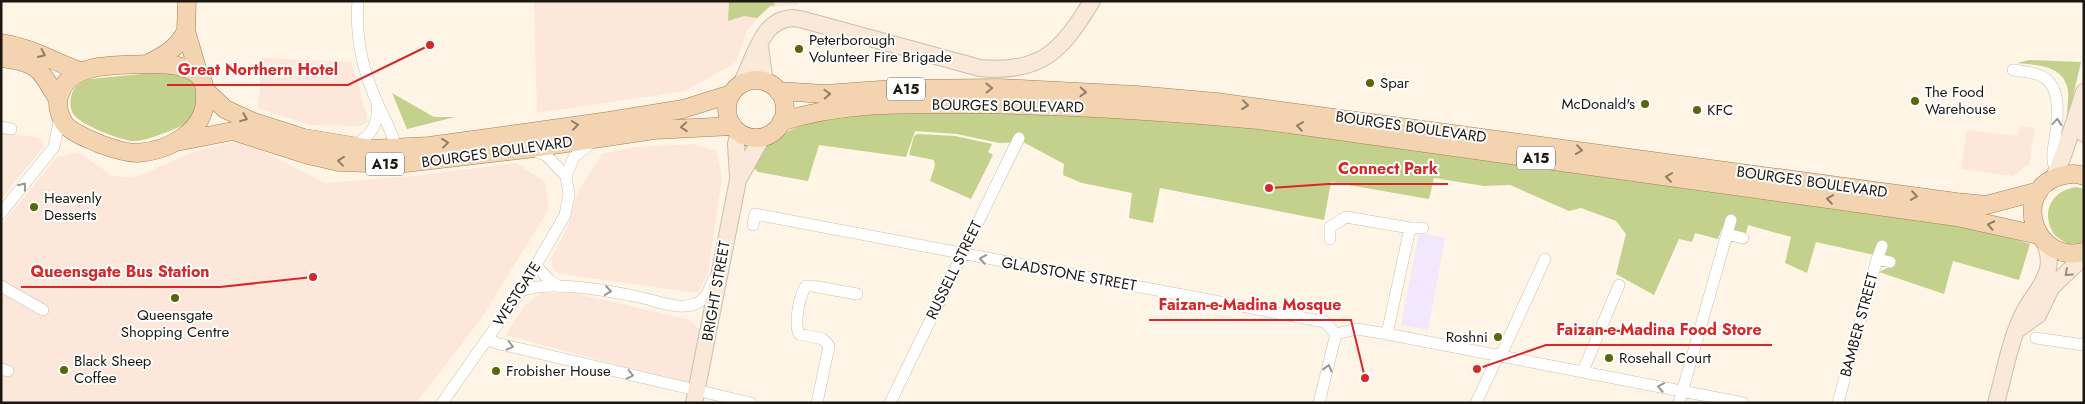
<svg xmlns="http://www.w3.org/2000/svg" width="2085" height="404" font-family="Jost,sans-serif">
  <rect width="100%" height="100%" fill="#fef5e7"/>
  <path fill="#fde7da" d="M 534,1 L 798,1 L 798,5 L 770,7 L 747,30 L 736,62 L 686,91 L 537,113 Z
    M 262,58 L 351,62 L 367,115 L 367,122 L 360,126 L 309,125 L 258,108 Z
    M 2020,126 L 2035,128 L 2029,164 L 2013,176 L 1961,169 L 1967,130 L 2018,136 Z
    M 1,132 L 39,138 L 45,145 L 1,199 Z
    M 238,141 L 269,154 L 324,183 L 412,176 L 517,163 L 545,182 L 549,209 L 481,319 L 416,403 L 1,403 L 1,225 L 57,157 L 78,152 L 113,176 L 134,178 L 193,152 Z
    M 694,144 L 717,152 L 722,178 L 708,273 L 697,293 L 561,274 L 553,270 L 551,258 L 568,227 L 576,195 L 602,154 L 636,147 Z
    M 541,293 L 573,293 L 687,319 L 700,329 L 691,385 L 506,335 L 525,305 Z"/>
  <path fill="#f2e7fc" d="M 1419,233 L 1445,238 L 1428,330 L 1401,325 Z"/>
  <path fill="#c3d18c" d="M 773,1 L 775,5 L 770,6 L 757,18 L 744,16 L 728,21 L 729,2 Z
    M 2029,60 L 2081,62 L 2068,118 C 2066,109 2069,100 2068,91 C 2065,65 2036,65 2017,63 Z
    M 163,72 L 184,74 L 196,85 C 199,111 195,121 170,131 C 158,135 145,141 133,141 C 119,140 82,125 74,115 C 70,110 70,103 71,97 C 73,87 80,82 89,79 Z
    M 392,93 L 434,117 L 455,117 L 407,129 Z
    M 930,110 L 1151,117 L 1287,131 L 1949,223 L 1997,234 L 2030,244 L 2019,280 L 1953,261 L 1944,294 L 1879,272 L 1891,266 L 1892,259 L 1816,242 L 1807,273 L 1785,263 L 1791,237 L 1748,225 L 1746,234 L 1722,228 L 1718,239 L 1695,233 L 1692,242 L 1679,239 L 1654,295 L 1616,274 L 1626,234 L 1616,221 L 1581,208 L 1569,211 L 1510,185 L 1484,186 L 1434,178 L 1429,199 L 1331,182 L 1324,220 L 1160,188 L 1153,223 L 1129,218 L 1132,193 L 1082,183 L 1063,175 L 1064,164 L 1023,142 L 999,143 L 957,134 L 915,131 L 906,157 L 819,145 L 808,181 L 758,172 L 751,165 C 792,106 866,113 930,110 Z
    M 918,134 L 955,136 L 992,144 L 988,152 L 993,155 L 971,199 L 930,181 L 935,165 L 934,160 L 909,155 L 914,136 Z
    M 2076,187 L 2084,189 L 2084,242 C 2048,255 2029,195 2076,187 Z"/>
  <g fill="none" stroke-linecap="round" stroke-linejoin="round">
    <g stroke="#c9bfae" stroke-width="12">
      <path id="street" d="M 358,1 C 355,36 362,68 376,100 C 383,117 392,130 396,147 L 392,153
        M 2013,70 C 2021,71 2029,72 2036,74 C 2063,81 2058,117 2055,139 C 2053,150 2051,158 2055,169
        M 1,127 L 11,129
        M 353,146 C 371,136 379,125 377,104
        M 566,176 L 574,157 L 592,142
        M 1,213 L 54,147 L 60,117
        M 753,225 L 755,214 L 1325,322 L 1336,334
        M 1410,228 L 1423,228
        M 1727,234 L 1731,220
        M 1330,239 L 1330,227 L 1346,217 L 1410,228 L 1387,334
        M 1877,259 L 1882,246
        M 536,265 L 549,280 L 560,287
        M 1,286 L 43,310
        M 521,291 C 551,279 611,291 643,298 C 660,302 679,310 695,304 C 704,301 710,289 713,280
        M 1336,334 L 1357,329 L 1387,334 L 1743,403
        M 489,338 L 496,343 L 751,403
        M 2036,338 L 2084,345
        M 1501,355 L 1545,259
        M 1,369 L 8,371
        M 1583,371 L 1619,285
        M 442,403 L 521,291 L 565,215 L 569,194 L 566,176 L 546,155 L 533,151
        M 817,403 L 829,346 L 823,339 L 799,334 C 794,323 799,296 806,286 L 812,286 L 857,294
        M 890,403 L 1019,138
        M 1319,403 L 1336,334
        M 1476,403 L 1499,354
        M 1679,403 L 1727,234 L 1743,238
        M 1838,403 L 1877,259 L 1890,262"/>
    </g>
    <g stroke="#c9bfae" stroke-width="18">
      <path id="secondary" d="M 760,48 L 765,82
        M 741,84 C 755,59 762,12 800,19 L 980,68 C 1042,74 1062,50 1092,1
        M 2084,123 L 2084,134
        M 738,178 L 736,144 L 739,132
        M 2053,179 L 2063,156 L 2084,92
        M 2017,330 L 2038,315 L 2051,288 L 2084,256
        M 694,403 L 738,180 L 762,137
        M 1996,403 C 2005,372 2010,338 2025,310 C 2033,296 2044,285 2048,269 C 2050,259 2048,252 2045,243"/>
    </g>
    <g stroke="#a47e57" stroke-width="19">
      <path id="primary" d="M 187,1 L 186,31 L 199,75
        M 1,43 C 34,48 51,61 80,71
        M 1,58 C 38,62 40,69 58,100
        M 149,63 C 167,54 177,48 186,31
        M 147,64 C 163,65 184,63 198,75 C 204,79 205,89 205,96 C 207,131 168,151 137,153 C 124,153 111,148 100,144 C 89,139 71,133 64,123 C 59,114 56,103 60,94 C 70,61 119,66 147,64 Z
        M727 109a29 29 0 1 1 58 0a29 29 0 1 1-58 0Z
        M 205,90 L 225,109 L 251,121 L 304,138 L 371,149 L 429,146 L 609,121 L 683,109 L 731,94
        M 778,91 L 825,94 L 894,89 L 1000,88 L 1137,95 L 1216,102 L 1956,202 L 1986,205 L 2039,191
        M 781,122 C 841,102 906,104 968,104 C 1066,105 1162,111 1259,120 L 1957,217 L 2038,235
        M 176,142 L 233,131 L 308,155 L 339,162 L 397,164 L 526,149 L 654,130 L 733,126
        M 2084,176 C 2075,172 2066,174 2057,177 C 2012,193 2034,264 2084,252"/>
    </g>
    <use href="#street" stroke="#fff" stroke-width="11"/>
    <use href="#secondary" stroke="#fae9d8" stroke-width="16"/>
    <use href="#primary" stroke="#f4d3b0" stroke-width="18"/>
  </g>
  <defs><path id="oneway-chevron" d="M-2-3.5L2.5 0L-2 3.5" fill="none" stroke-width="1.6" stroke-linecap="round" stroke-linejoin="round" transform="scale(1.25)"/></defs>
  <g stroke="#927e68">
    <use href="#oneway-chevron" transform="translate(42 54) rotate(25)"/>
    <use href="#oneway-chevron" transform="translate(989 88) rotate(-1)"/>
    <use href="#oneway-chevron" transform="translate(1083 92) rotate(3)"/>
    <use href="#oneway-chevron" transform="translate(827 94) rotate(-2)"/>
    <use href="#oneway-chevron" transform="translate(1245 105) rotate(6)"/>
    <use href="#oneway-chevron" transform="translate(244 118) rotate(22)"/>
    <use href="#oneway-chevron" transform="translate(575 125) rotate(-8)"/>
    <use href="#oneway-chevron" transform="translate(1300 126) rotate(-172)"/>
    <use href="#oneway-chevron" transform="translate(684 127) rotate(176)"/>
    <use href="#oneway-chevron" transform="translate(445 143) rotate(-7)"/>
    <use href="#oneway-chevron" transform="translate(1579 150) rotate(8)"/>
    <use href="#oneway-chevron" transform="translate(341 161) rotate(-173)"/>
    <use href="#oneway-chevron" transform="translate(1669 177) rotate(-172)"/>
    <use href="#oneway-chevron" transform="translate(1914 196) rotate(8)"/>
    <use href="#oneway-chevron" transform="translate(1830 199) rotate(-172)"/>
    <use href="#oneway-chevron" transform="translate(1991 225) rotate(-168)"/>
  </g>
  <g stroke="#989794">
    <use href="#oneway-chevron" transform="translate(2057 122) rotate(-85)"/>
    <use href="#oneway-chevron" transform="translate(23 186) rotate(-52)"/>
    <use href="#oneway-chevron" transform="translate(983 259) rotate(-170)"/>
    <use href="#oneway-chevron" transform="translate(608 291) rotate(9)"/>
    <use href="#oneway-chevron" transform="translate(510 346) rotate(14)"/>
    <use href="#oneway-chevron" transform="translate(1328 368) rotate(-76)"/>
    <use href="#oneway-chevron" transform="translate(630 375) rotate(13)"/>
    <use href="#oneway-chevron" transform="translate(1661 387) rotate(-169)"/>
  </g>
  <use stroke="#968a7e" href="#oneway-chevron" transform="translate(2068 273) rotate(138)"/>
  <g fill="#5a6609" stroke="#fff" stroke-width="2">
    <circle cx="799" cy="49" r="5"/>
    <circle cx="1370" cy="83" r="5"/>
    <circle cx="1915" cy="101" r="5"/>
    <circle cx="1645" cy="104" r="5"/>
    <circle cx="1697" cy="110" r="5"/>
    <circle cx="34" cy="207" r="5"/>
    <circle cx="175" cy="298" r="5"/>
    <circle cx="1498" cy="337" r="5"/>
    <circle cx="1609" cy="358" r="5"/>
    <circle cx="64" cy="370" r="5"/>
    <circle cx="496" cy="371" r="5"/>
  </g>
  <g text-anchor="middle" dominant-baseline="central" stroke-width="4" stroke-linejoin="round" paint-order="stroke">
    <g fill="#fff" stroke="#5f5d58" stroke-width="1">
      <rect x="887" y="77.5" width="38" height="23" rx="4"/>
      <rect x="1517" y="146.5" width="38" height="23" rx="4"/>
      <rect x="366" y="152.5" width="38" height="23" rx="4"/>
    </g>
    <g font-size="14" font-weight="bold" fill="#1b1711">
      <text x="906" y="89">A15</text>
      <text x="1536" y="158">A15</text>
      <text x="385" y="164">A15</text>
    </g>
    <g font-size="15" fill="#1b1711" stroke="#fff" text-anchor="start">
      <text x="809" y="40">Peterborough<tspan x="809" dy="17">Volunteer Fire Brigade</tspan></text>
      <text x="1380" y="83">Spar</text>
      <text x="1925" y="92">The Food<tspan x="1925" dy="17">Warehouse</tspan></text>
      <text x="1635" y="104" text-anchor="end">McDonald's</text>
      <text x="1707" y="110">KFC</text>
      <text x="44" y="198">Heavenly<tspan x="44" dy="17">Desserts</tspan></text>
      <text x="175" y="315" text-anchor="middle">Queensgate<tspan x="175" dy="17">Shopping Centre</tspan></text>
      <text x="1488" y="337" text-anchor="end">Roshni</text>
      <text x="1619" y="358">Rosehall Court</text>
      <text x="74" y="361">Black Sheep<tspan x="74" dy="17">Coffee</tspan></text>
      <text x="506" y="371">Frobisher House</text>
    </g>
    <g font-size="15" fill="#1b1711" stroke="#fff">
      <text transform="translate(1008 106) rotate(1)">BOURGES BOULEVARD</text>
      <text transform="translate(1411 127) rotate(8)">BOURGES BOULEVARD</text>
      <text transform="translate(497 152) rotate(-8)">BOURGES BOULEVARD</text>
      <text transform="translate(1812 182) rotate(8)">BOURGES BOULEVARD</text>
      <text transform="translate(954 270) rotate(-64)">RUSSELL STREET</text>
      <text transform="translate(1069 274) rotate(10)">GLADSTONE STREET</text>
      <text transform="translate(716 291) rotate(-80)">BRIGHT STREET</text>
      <text transform="translate(517 294) rotate(-57)">WESTGATE</text>
      <text transform="translate(1859 325) rotate(-75)">BAMBER STREET</text>
    </g>
  </g>
  <path fill="none" stroke="#d62828" stroke-width="2" d="M430 45L348 85H167M1269 188L1328 184H1448M313 277L220 287H21M1365 378L1351 320H1149M1477 369L1546 345H1772"/>
  <g fill="#d62828" stroke="#fff" stroke-width="2">
    <circle cx="430" cy="45" r="5"/>
    <circle cx="1269" cy="188" r="5"/>
    <circle cx="313" cy="277" r="5"/>
    <circle cx="1365" cy="378" r="5"/>
    <circle cx="1477" cy="369" r="5"/>
  </g>
  <g font-size="16" text-anchor="middle" font-weight="bold" fill="#d62828" stroke="#fff" stroke-width="4" stroke-linejoin="round" paint-order="stroke">
    <text x="258" y="75">Great Northern Hotel</text>
    <text x="1388" y="174">Connect Park</text>
    <text x="120" y="277">Queensgate Bus Station</text>
    <text x="1250" y="310">Faizan-e-Madina Mosque</text>
    <text x="1659" y="335">Faizan-e-Madina Food Store</text>
  </g>
  <rect width="2085" height="404" fill="none" stroke="#1b1711" stroke-width="5"/>
</svg>
